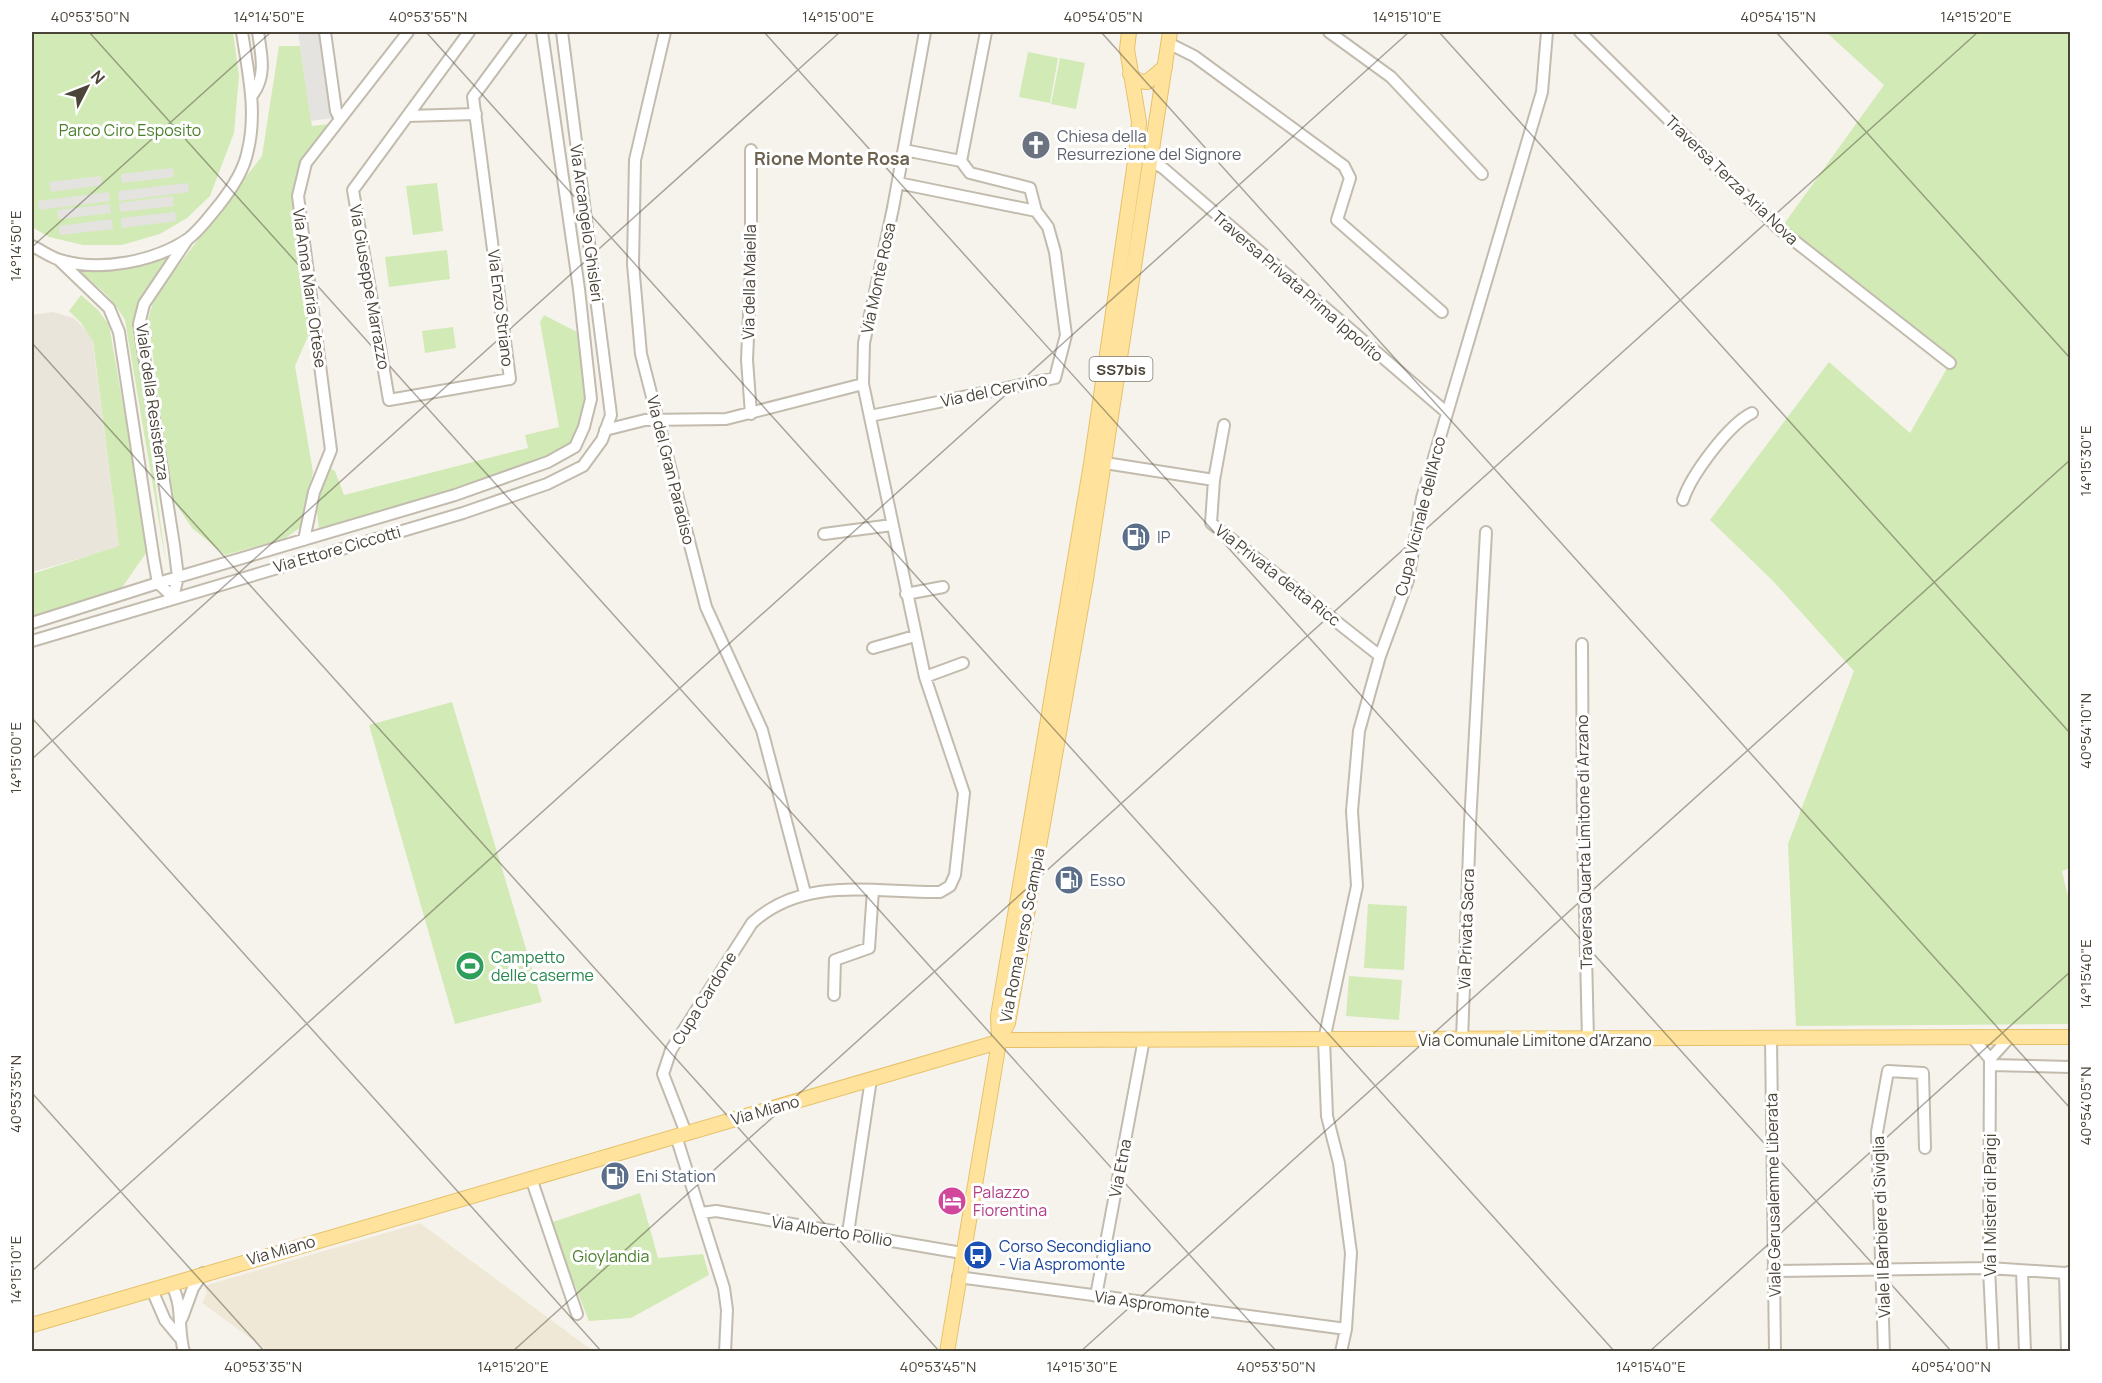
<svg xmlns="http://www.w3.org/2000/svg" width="2102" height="1383" font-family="Manrope,sans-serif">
  <rect width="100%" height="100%" fill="#f6f3ec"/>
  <path fill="#eae5da" d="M 53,312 L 74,318 L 92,337 L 119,547 L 32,572 L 32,315 Z"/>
  <path fill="#efe8d6" d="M 420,1223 L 593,1351 L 268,1351 L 202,1303 L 207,1293 L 204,1286 Z"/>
  <path fill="#d2eab5" d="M 32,32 L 233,32 L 239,76 L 234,133 L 210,196 L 187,218 L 160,234 L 122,245 L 83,245 L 49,237 L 32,227 Z
    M 1826,32 L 2070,32 L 2070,868 L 2062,871 L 2070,905 L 2070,1024 L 1796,1026 L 1788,844 L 1854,671 L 1773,581 L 1710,520 L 1829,362 L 1910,433 L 1950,363 L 1784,224 L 1884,85 Z
    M 279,46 L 300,46 L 312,126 L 329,124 L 304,173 L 302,226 L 315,320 L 295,366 L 313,472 L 301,527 L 284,539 L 225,555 L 192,528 L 172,498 L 148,319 L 155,296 L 262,156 Z
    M 1028,52 L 1058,58 L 1050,103 L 1019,97 Z
    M 1060,58 L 1085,63 L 1076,109 L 1051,104 Z
    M 437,183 L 443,231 L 413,235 L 406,186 Z
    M 447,250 L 450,279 L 389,287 L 385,257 Z
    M 172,255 L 139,304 L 134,322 L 166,564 L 125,320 C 113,300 101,287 81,275 L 80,270 C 111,270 143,269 172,255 Z
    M 81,295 L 98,310 L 109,325 L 147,541 L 146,553 L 121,589 L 32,616 L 32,574 L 119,546 L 93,341 L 81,323 L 69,311 Z
    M 544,315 L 577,332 L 590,407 L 582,432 L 563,455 L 319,529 L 315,493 L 330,468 L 335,471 L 344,495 L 528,448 L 525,435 L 559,427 L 540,322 Z
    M 453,327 L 456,348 L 425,353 L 422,331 Z
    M 452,702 L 542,1002 L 455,1024 L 369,725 Z
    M 1368,904 L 1407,906 L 1404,970 L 1364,968 Z
    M 1349,976 L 1402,980 L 1399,1020 L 1346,1016 Z
    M 640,1193 L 658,1258 L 703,1254 L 709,1275 L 631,1318 L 589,1321 L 550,1223 Z"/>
  <path fill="#e5e3e0" d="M 298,32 L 320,32 L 332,118 L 311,121 Z
    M 173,168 L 174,177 L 122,183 L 121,174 Z
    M 101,176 L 102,185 L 51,192 L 49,182 Z
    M 188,183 L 189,192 L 119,201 L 118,191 Z
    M 109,192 L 110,201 L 39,210 L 38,201 Z
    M 173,196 L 174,206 L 120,212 L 119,203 Z
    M 110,204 L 111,213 L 58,219 L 57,210 Z
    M 175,212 L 176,221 L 122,228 L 121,218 Z
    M 112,219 L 113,229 L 60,235 L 59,226 Z"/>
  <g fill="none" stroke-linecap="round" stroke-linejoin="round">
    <g stroke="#c2bbae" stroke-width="14">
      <path id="minor" d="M 325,32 L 336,111 L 340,119
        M 469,32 L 353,190 L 389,400 L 510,379 L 473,97 L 521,32
        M 665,32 L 635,160 L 633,264 L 641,354 L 706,607 L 762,730 L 805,893
        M 1329,32 L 1391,77 L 1482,174
        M 1580,32 L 1778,228 L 1950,363
        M 1168,43 L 1194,56 L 1344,166 L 1350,178 L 1337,220 L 1442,312
        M 253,94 C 267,75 261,54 258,32
        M 407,116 L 476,114
        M 751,150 L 751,266 L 747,360 L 751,414
        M 961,161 L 986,32
        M 1151,161 L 1163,168 L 1446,412
        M 898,183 L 1036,211 L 1030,188 L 970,173 L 961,161 L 904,150
        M 32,246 C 41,250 50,257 60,260 C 99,272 154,262 188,239 C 200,230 209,217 219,205 C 230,191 243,172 247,154 C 258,112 248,73 242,32
        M 60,261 L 109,308 L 119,332 L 154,561 L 158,583 L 173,597
        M 870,416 L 1055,378 L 1066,335 L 1055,252 L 1048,227 L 1036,211
        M 605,430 L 645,420 L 726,419 L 863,384
        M 1105,463 L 1214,480 L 1211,523 L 1380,656
        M 1214,480 L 1224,425
        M 1683,500 C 1691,475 1729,424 1752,413
        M 824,534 L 892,525
        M 304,540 L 314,492 L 331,450 L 298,196 L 306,163 L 408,32
        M 906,594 L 943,587
        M 173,597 L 178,577 L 174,545 L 139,324 L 144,304 L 187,240
        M 32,623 L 158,583 L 455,495 L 548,462 L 575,447 L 584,427 L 591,399 L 579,289 L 542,32
        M 32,641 L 463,513 L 547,484 L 583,466 L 602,440 L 611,415 L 562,32
        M 1582,644 L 1583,826 L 1588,1040
        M 873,648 L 915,636
        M 925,677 L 963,663
        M 834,995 L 835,960 L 869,948 L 873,890
        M 1972,1037 L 1990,1059 L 1989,1268 L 1993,1352
        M 1771,1038 L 1775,1352
        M 1462,1040 L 1470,824 L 1486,532
        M 1990,1059 L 2010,1037
        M 1990,1065 L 2070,1067
        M 686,1133 L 663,1074 L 671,1050 L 752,923 C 804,875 874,893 940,892 L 950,886 L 955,875 L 964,793 L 925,677 L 863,384 L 864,343 L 893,208 L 925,32
        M 676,1136 L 724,1288 L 727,1310 L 725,1352
        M 531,1178 L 577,1314
        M 701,1213 L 716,1211 L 962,1253
        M 848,1233 L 871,1079
        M 1773,1271 L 1989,1268 L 2065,1273
        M 2022,1271 L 2025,1352
        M 958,1277 L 1346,1329
        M 171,1284 C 184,1306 177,1328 184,1352
        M 152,1290 L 165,1320 L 180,1338
        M 1096,1296 L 1144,1039
        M 182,1318 L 193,1288 L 203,1273
        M 1341,1352 L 1346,1329 L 1351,1253 L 1339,1163 L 1327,1116 L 1324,1040 L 1357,886 L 1352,811 L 1359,731 L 1380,656 L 1408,580 L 1422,498 L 1542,92 L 1547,32
        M 1884,1352 L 1877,1132 L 1888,1071 L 1923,1073 L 1925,1148
        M 2067,1352 L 2065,1273 L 2069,1272"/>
    </g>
    <g stroke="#e6c16a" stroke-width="16">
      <path id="major" d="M 1130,74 L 1138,81 L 1147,82 L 1165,67
        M 1001,1037 L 1008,1023 L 1086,579 L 1170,32
        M 32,1325 L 1005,1040 L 2070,1037
        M 947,1352 L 999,1042 L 998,1016 L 1091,464 L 1136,155 L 1139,122 L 1127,49 L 1129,32"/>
    </g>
    <use href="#minor" stroke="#fff" stroke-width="10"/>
    <use href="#major" stroke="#ffe39c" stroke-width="14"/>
  </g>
  <path fill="none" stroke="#4b4439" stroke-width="1.5" stroke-opacity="0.45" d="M 89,32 L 1277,1352M 426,32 L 1615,1352M 764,32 L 1952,1352M 1101,32 L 2070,1108M 1439,32 L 2070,733M 1776,32 L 2070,358M 32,247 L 271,32M 32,343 L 940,1352M 32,718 L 602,1352M 32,759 L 840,32M 32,1093 L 265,1352M 32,1271 L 1409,32M 512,1352 L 1978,32M 1080,1352 L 2070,460M 1649,1352 L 2070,972"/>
  <defs>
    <g id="church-disc" transform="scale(1.5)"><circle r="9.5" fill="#6b7280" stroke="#fff"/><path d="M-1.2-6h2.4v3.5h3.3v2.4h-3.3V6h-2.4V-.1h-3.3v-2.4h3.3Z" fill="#fff"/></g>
    <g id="fuel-disc" transform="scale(1.5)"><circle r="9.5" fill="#5c6f8a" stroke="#fff"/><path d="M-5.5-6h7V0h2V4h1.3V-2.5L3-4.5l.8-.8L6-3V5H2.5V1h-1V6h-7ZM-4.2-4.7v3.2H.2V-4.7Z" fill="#fff"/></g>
    <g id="stadium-disc" transform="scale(1.5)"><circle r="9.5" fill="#2e9e5b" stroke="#fff"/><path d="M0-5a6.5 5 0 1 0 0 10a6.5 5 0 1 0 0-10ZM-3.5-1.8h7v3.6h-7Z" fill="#fff"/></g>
    <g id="hotel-disc" transform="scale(1.5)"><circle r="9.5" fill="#d1479c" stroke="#fff"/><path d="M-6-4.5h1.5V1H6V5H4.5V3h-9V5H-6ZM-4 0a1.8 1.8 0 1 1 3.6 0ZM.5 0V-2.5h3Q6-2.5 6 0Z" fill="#fff"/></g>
    <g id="bus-disc" transform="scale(1.5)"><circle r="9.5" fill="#1a4fb4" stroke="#fff"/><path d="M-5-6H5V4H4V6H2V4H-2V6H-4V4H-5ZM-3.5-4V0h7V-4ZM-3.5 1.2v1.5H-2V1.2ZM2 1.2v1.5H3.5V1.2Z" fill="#fff"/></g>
  </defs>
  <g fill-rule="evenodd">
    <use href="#church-disc" x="1036" y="145"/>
    <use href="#fuel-disc" x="1136" y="537"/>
    <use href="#fuel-disc" x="1069" y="880"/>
    <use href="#stadium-disc" x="470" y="966"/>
    <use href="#fuel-disc" x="615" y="1176"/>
    <use href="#hotel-disc" x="952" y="1201"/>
    <use href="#bus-disc" x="978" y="1255"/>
  </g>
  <g text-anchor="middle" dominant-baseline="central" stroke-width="6" stroke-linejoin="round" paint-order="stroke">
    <rect fill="#fff" stroke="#817c74" stroke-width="1.5" x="1089.5" y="357" width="63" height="24" rx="4.5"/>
    <g font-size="15" font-weight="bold" fill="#4b4439">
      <text x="1121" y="369">SS7bis</text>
    </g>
    <g font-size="16" fill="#4a7f2a" stroke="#fff">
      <text x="130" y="130">Parco Ciro Esposito</text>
      <text x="611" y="1256">Gioylandia</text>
    </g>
    <g font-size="16" fill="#5b616d" stroke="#fff" text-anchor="start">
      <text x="1057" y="136">Chiesa della<tspan x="1057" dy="18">Resurrezione del Signore</tspan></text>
    </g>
    <g font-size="16" fill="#4b4439" stroke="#fff">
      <text transform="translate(1732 180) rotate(44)">Traversa Terza Aria Nova</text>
      <text transform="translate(587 223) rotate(82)">Via Arcangelo Ghisleri</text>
      <text transform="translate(878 278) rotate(-78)">Via Monte Rosa</text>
      <text transform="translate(749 282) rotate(-89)">Via della Maiella</text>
      <text transform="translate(1298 286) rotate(41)">Traversa Privata Prima Ippolito</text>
      <text transform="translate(370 287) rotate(80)">Via Giuseppe Marrazzo</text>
      <text transform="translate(310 288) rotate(82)">Via Anna Maria Ortese</text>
      <text transform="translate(501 308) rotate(83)">Via Enzo Striano</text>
      <text transform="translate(994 390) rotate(-12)">Via del Cervino</text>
      <text transform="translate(153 402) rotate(82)">Viale della Resistenza</text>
      <text transform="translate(671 470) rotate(76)">Via del Gran Paradiso</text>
      <text transform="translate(1420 516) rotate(-76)">Cupa Vicinale dell'Arco</text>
      <text transform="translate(337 549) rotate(-16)">Via Ettore Ciccotti</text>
      <text transform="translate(1278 575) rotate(38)">Via Privata detta Ricc</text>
      <text transform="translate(1584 842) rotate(-91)">Traversa Quarta Limitone di Arzano</text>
      <text transform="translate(1466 929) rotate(-88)">Via Privata Sacra</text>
      <text transform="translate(1022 935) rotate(-79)">Via Roma verso Scampia</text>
      <text transform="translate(704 998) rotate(-58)">Cupa Cardone</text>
      <text x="1535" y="1040">Via Comunale Limitone d'Arzano</text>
      <text transform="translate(765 1110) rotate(-16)">Via Miano</text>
      <text transform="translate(1120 1168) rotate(-79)">Via Etna</text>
      <text transform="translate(1773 1195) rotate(-91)">Viale Gerusalemme Liberata</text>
      <text transform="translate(1990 1205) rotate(-90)">Via I Misteri di Parigi</text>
      <text transform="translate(1881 1227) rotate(-92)">Viale Il Barbiere di Siviglia</text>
      <text transform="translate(832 1231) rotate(9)">Via Alberto Pollio</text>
      <text transform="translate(281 1250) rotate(-16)">Via Miano</text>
      <text transform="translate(1152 1304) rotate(8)">Via Aspromonte</text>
    </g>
    <g font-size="16" fill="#4e5e75" stroke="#fff" text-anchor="start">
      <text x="1157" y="537">IP</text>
      <text x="1090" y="880">Esso</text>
      <text x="636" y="1176">Eni Station</text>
    </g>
    <g font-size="16" fill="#27864d" stroke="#fff" text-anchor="start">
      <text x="491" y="957">Campetto<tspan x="491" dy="18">delle caserme</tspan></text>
    </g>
    <g font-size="16" fill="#b23c85" stroke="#fff" text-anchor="start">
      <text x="973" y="1192">Palazzo<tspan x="973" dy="18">Fiorentina</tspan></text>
    </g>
    <g font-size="16" fill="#164399" stroke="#fff" text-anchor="start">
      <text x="999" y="1246">Corso Secondigliano<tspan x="999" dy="18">- Via Aspromonte</tspan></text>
    </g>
    <g font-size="18" font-weight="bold" fill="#6e6250" stroke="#fff">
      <text x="832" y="158">Rione Monte Rosa</text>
    </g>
  </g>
  <rect width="2102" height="1383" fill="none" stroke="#ffffff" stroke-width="66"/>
  <g transform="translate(87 87) rotate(48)" stroke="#ffffff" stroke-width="4.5" paint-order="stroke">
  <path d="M0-4.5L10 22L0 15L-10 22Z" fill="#4b4439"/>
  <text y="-9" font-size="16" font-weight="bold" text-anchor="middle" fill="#4b4439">N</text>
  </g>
  <rect x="33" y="33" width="2036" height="1317" fill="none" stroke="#4b4439" stroke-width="2"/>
  <g font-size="15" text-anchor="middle" fill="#4b4439">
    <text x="90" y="22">40°53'50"N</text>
    <text x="269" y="22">14°14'50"E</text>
    <text x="428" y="22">40°53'55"N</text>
    <text x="838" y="22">14°15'00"E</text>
    <text x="1103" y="22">40°54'05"N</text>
    <text x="1407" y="22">14°15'10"E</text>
    <text x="1778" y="22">40°54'15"N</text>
    <text x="1976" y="22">14°15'20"E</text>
    <text transform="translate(16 246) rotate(-90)" y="5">14°14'50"E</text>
    <text transform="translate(2086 461) rotate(-90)" y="5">14°15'30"E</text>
    <text transform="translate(2086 731) rotate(-90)" y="5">40°54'10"N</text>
    <text transform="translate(16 758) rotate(-90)" y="5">14°15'00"E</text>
    <text transform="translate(2086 974) rotate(-90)" y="5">14°15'40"E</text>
    <text transform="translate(16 1094) rotate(-90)" y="5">40°53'35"N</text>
    <text transform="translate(2086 1106) rotate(-90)" y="5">40°54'05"N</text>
    <text transform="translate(16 1270) rotate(-90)" y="5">14°15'10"E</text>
    <text x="263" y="1372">40°53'35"N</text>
    <text x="513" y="1372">14°15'20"E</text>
    <text x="938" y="1372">40°53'45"N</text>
    <text x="1082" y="1372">14°15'30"E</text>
    <text x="1276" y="1372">40°53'50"N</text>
    <text x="1651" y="1372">14°15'40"E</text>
    <text x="1951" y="1372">40°54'00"N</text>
  </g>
</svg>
